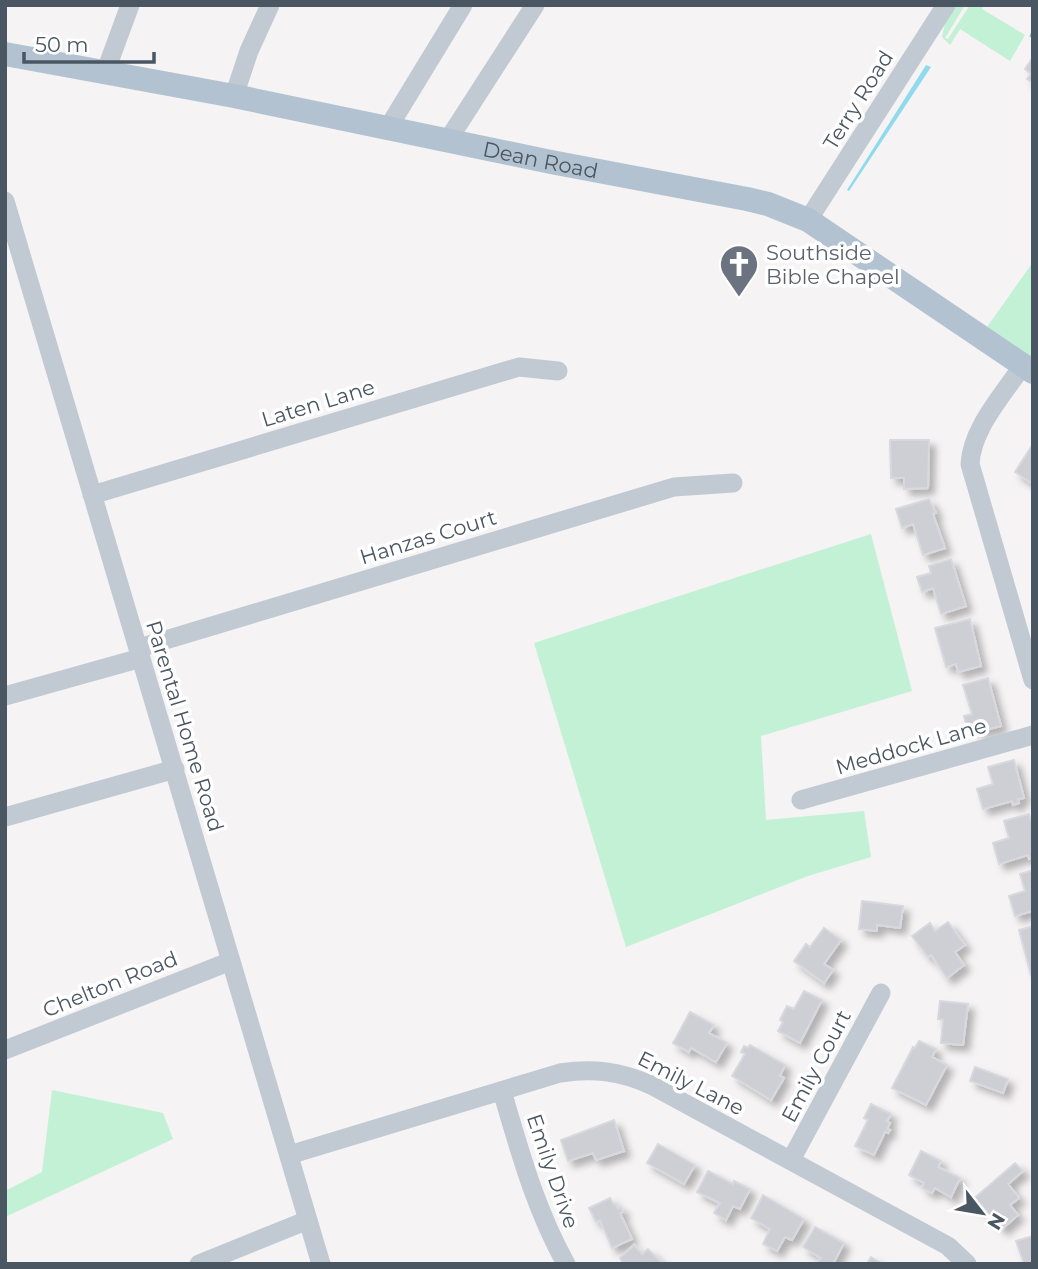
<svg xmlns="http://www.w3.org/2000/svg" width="1038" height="1269" font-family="Montserrat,sans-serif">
  <defs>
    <filter id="shadow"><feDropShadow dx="6" dy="6" stdDeviation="3.5" flood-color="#0004"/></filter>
  </defs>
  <rect width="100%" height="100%" fill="#f5f3f3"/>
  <path fill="#c3f1d5" d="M 956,5 L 965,5 L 945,38 L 948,39 L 970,5 L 984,5 L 982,9 L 1025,35 L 1010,61 L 960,29 L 950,45 L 942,37 L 945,23 Z
    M 1033,262 L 1033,360 L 987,327 Z
    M 871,534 L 912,691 L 761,736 L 766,820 L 864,811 L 871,857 L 808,876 L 626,947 L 534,643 Z
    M 52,1090 L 163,1113 L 173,1139 L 5,1217 L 5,1191 L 42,1172 Z"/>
  <path fill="#90daee" d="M 926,65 L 931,67 L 849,191 L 847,190 Z"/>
  <path fill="#cdcfd5" stroke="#d7d9de" stroke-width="2" filter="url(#shadow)" d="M 1033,57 L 1033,83 L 1027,79 L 1031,74 L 1025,69 Z
    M 890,440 L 929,440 L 928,488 L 904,489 L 904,478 L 891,478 Z
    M 1033,444 L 1033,484 L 1015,472 Z
    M 929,499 L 936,513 L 933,514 L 945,548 L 923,555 L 913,524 L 902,528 L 896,509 Z
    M 951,559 L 966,606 L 941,614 L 933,588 L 922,592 L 917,577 L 931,573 L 929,566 Z
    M 970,619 L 981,666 L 958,672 L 956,664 L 946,667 L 935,628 Z
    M 988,678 L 1001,726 L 977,732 L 975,726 L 967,729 L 964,716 L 972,714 L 963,685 Z
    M 1014,760 L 1024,798 L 1018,799 L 1019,803 L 1013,805 L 1012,801 L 983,809 L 977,789 L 993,784 L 988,767 Z
    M 1029,814 L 1033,826 L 1033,858 L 1029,859 L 1028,855 L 999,864 L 993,843 L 1009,838 L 1004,821 Z
    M 1033,870 L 1033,911 L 1015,916 L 1009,896 L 1025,891 L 1020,874 Z
    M 862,901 L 903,906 L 900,928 L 877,925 L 877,931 L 859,929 Z
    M 948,922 L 965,945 L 955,952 L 964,965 L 947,978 L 931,955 L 928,957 L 912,936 L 930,923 L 935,931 Z
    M 1033,926 L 1033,974 L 1031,975 L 1019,930 Z
    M 824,928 L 841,940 L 824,964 L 833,970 L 824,983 L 794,961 L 806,944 L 810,947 Z
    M 804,991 L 822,1000 L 800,1043 L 778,1031 L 783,1022 L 780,1020 L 787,1006 L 794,1009 Z
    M 940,1001 L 968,1004 L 963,1045 L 941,1043 L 943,1020 L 938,1019 Z
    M 690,1012 L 714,1025 L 709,1033 L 727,1043 L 716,1062 L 691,1048 L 689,1052 L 673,1043 Z
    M 919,1041 L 936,1049 L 932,1057 L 947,1065 L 926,1105 L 892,1088 L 913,1047 L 915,1048 Z
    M 750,1045 L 785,1065 L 780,1076 L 784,1078 L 771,1100 L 732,1076 L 745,1054 L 741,1052 L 744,1046 L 748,1048 Z
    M 975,1067 L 1008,1079 L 1003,1093 L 970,1081 Z
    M 871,1104 L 891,1114 L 887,1121 L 890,1123 L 887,1129 L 890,1130 L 888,1133 L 885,1132 L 874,1155 L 855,1146 L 868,1120 L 864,1118 Z
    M 614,1120 L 624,1151 L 596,1160 L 593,1153 L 568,1161 L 561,1140 Z
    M 658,1144 L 695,1165 L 684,1184 L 647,1163 Z
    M 921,1151 L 941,1161 L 938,1167 L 960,1178 L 951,1197 L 935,1188 L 932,1193 L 922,1188 L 924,1183 L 909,1175 Z
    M 1015,1163 L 1023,1171 L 1008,1184 L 1019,1198 L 1010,1205 L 1018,1215 L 1002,1229 L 982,1206 L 980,1209 L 972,1200 Z
    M 708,1171 L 733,1184 L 734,1181 L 750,1189 L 740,1209 L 733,1206 L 726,1220 L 714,1213 L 720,1203 L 697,1192 Z
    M 763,1195 L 804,1219 L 792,1240 L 785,1237 L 777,1251 L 763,1244 L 770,1229 L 751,1218 Z
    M 610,1198 L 614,1205 L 616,1204 L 618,1209 L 621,1207 L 623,1212 L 620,1213 L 632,1239 L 612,1248 L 600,1220 L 596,1222 L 589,1208 Z
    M 815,1227 L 844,1243 L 833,1264 L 817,1264 L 821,1258 L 803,1247 Z
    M 1033,1236 L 1033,1264 L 1024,1264 L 1016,1241 Z
    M 634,1245 L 642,1254 L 648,1249 L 663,1264 L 623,1264 L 620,1258 Z
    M 871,1257 L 882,1264 L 867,1264 Z"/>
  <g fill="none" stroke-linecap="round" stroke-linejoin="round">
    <path stroke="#7ad0a6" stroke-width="3.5" stroke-dasharray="5 3.5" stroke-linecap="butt" d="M 1030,35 L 1033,36"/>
    <path stroke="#c1cad2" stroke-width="19" d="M 105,73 L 130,5
      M 234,96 L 249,51 L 270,5
      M 388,128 L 463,5
      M 448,140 L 535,5
      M 5,201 L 321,1264
      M 808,220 L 946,5
      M 1023,365 C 1003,395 972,428 970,464 L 1033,680
      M 92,495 L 519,367 L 558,371
      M 139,648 L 674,487 L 733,483
      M 5,696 L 141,658
      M 801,800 L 1033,735
      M 5,817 L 175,769
      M 5,1050 L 231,961
      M 502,1091 C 520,1152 535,1208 566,1264
      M 289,1155 L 560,1073 C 593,1068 620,1071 651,1085 L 948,1246 L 967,1264
      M 791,1160 L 881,993
      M 199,1264 L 308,1220"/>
    <path stroke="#b3c2d1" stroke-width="24" id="s1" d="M 5,54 L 234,96 L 551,162 L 747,199 L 768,204 L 808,220 L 1033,372"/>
  </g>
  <defs>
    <g id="church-pin" transform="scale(2.0125)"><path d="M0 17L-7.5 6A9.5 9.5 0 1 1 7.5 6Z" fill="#6b7280" stroke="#fff"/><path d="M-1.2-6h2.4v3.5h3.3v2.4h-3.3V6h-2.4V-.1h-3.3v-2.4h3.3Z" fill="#fff"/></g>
  </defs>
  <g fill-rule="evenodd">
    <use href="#church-pin" x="739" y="264"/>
  </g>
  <g text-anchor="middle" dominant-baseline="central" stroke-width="7" stroke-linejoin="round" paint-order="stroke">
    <g font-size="21" fill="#4a5661" stroke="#fff">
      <text transform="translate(858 100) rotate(-58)">Terry Road</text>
      <text stroke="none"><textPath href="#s1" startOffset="546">Dean Road</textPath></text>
      <text transform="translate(318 403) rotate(-17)">Laten Lane</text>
      <text transform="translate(428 537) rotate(-17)">Hanzas Court</text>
      <text transform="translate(185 726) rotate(73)">Parental Home Road</text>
      <text transform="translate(911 746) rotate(-16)">Meddock Lane</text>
      <text transform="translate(110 984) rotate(-22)">Chelton Road</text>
      <text transform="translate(816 1066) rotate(-62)">Emily Court</text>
      <text transform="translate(691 1083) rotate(27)">Emily Lane</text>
      <text transform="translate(553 1171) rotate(71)">Emily Drive</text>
    </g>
    <g font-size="21" fill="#5b616d" stroke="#fff" text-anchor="start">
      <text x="766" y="252">Southside<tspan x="766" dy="24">Bible Chapel</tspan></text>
    </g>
  </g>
  <rect width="1038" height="1269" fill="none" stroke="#4a5661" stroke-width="14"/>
  <g transform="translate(982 1213) rotate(121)" stroke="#ffffff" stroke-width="5" paint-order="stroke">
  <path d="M0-5L12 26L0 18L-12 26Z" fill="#4a5661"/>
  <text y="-10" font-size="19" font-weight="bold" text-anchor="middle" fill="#4a5661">N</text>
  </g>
  <path d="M24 52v10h130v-10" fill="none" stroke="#4a5661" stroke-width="3.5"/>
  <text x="35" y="52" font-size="21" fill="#4a5661" stroke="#ffffff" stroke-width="5" paint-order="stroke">50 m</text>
</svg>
